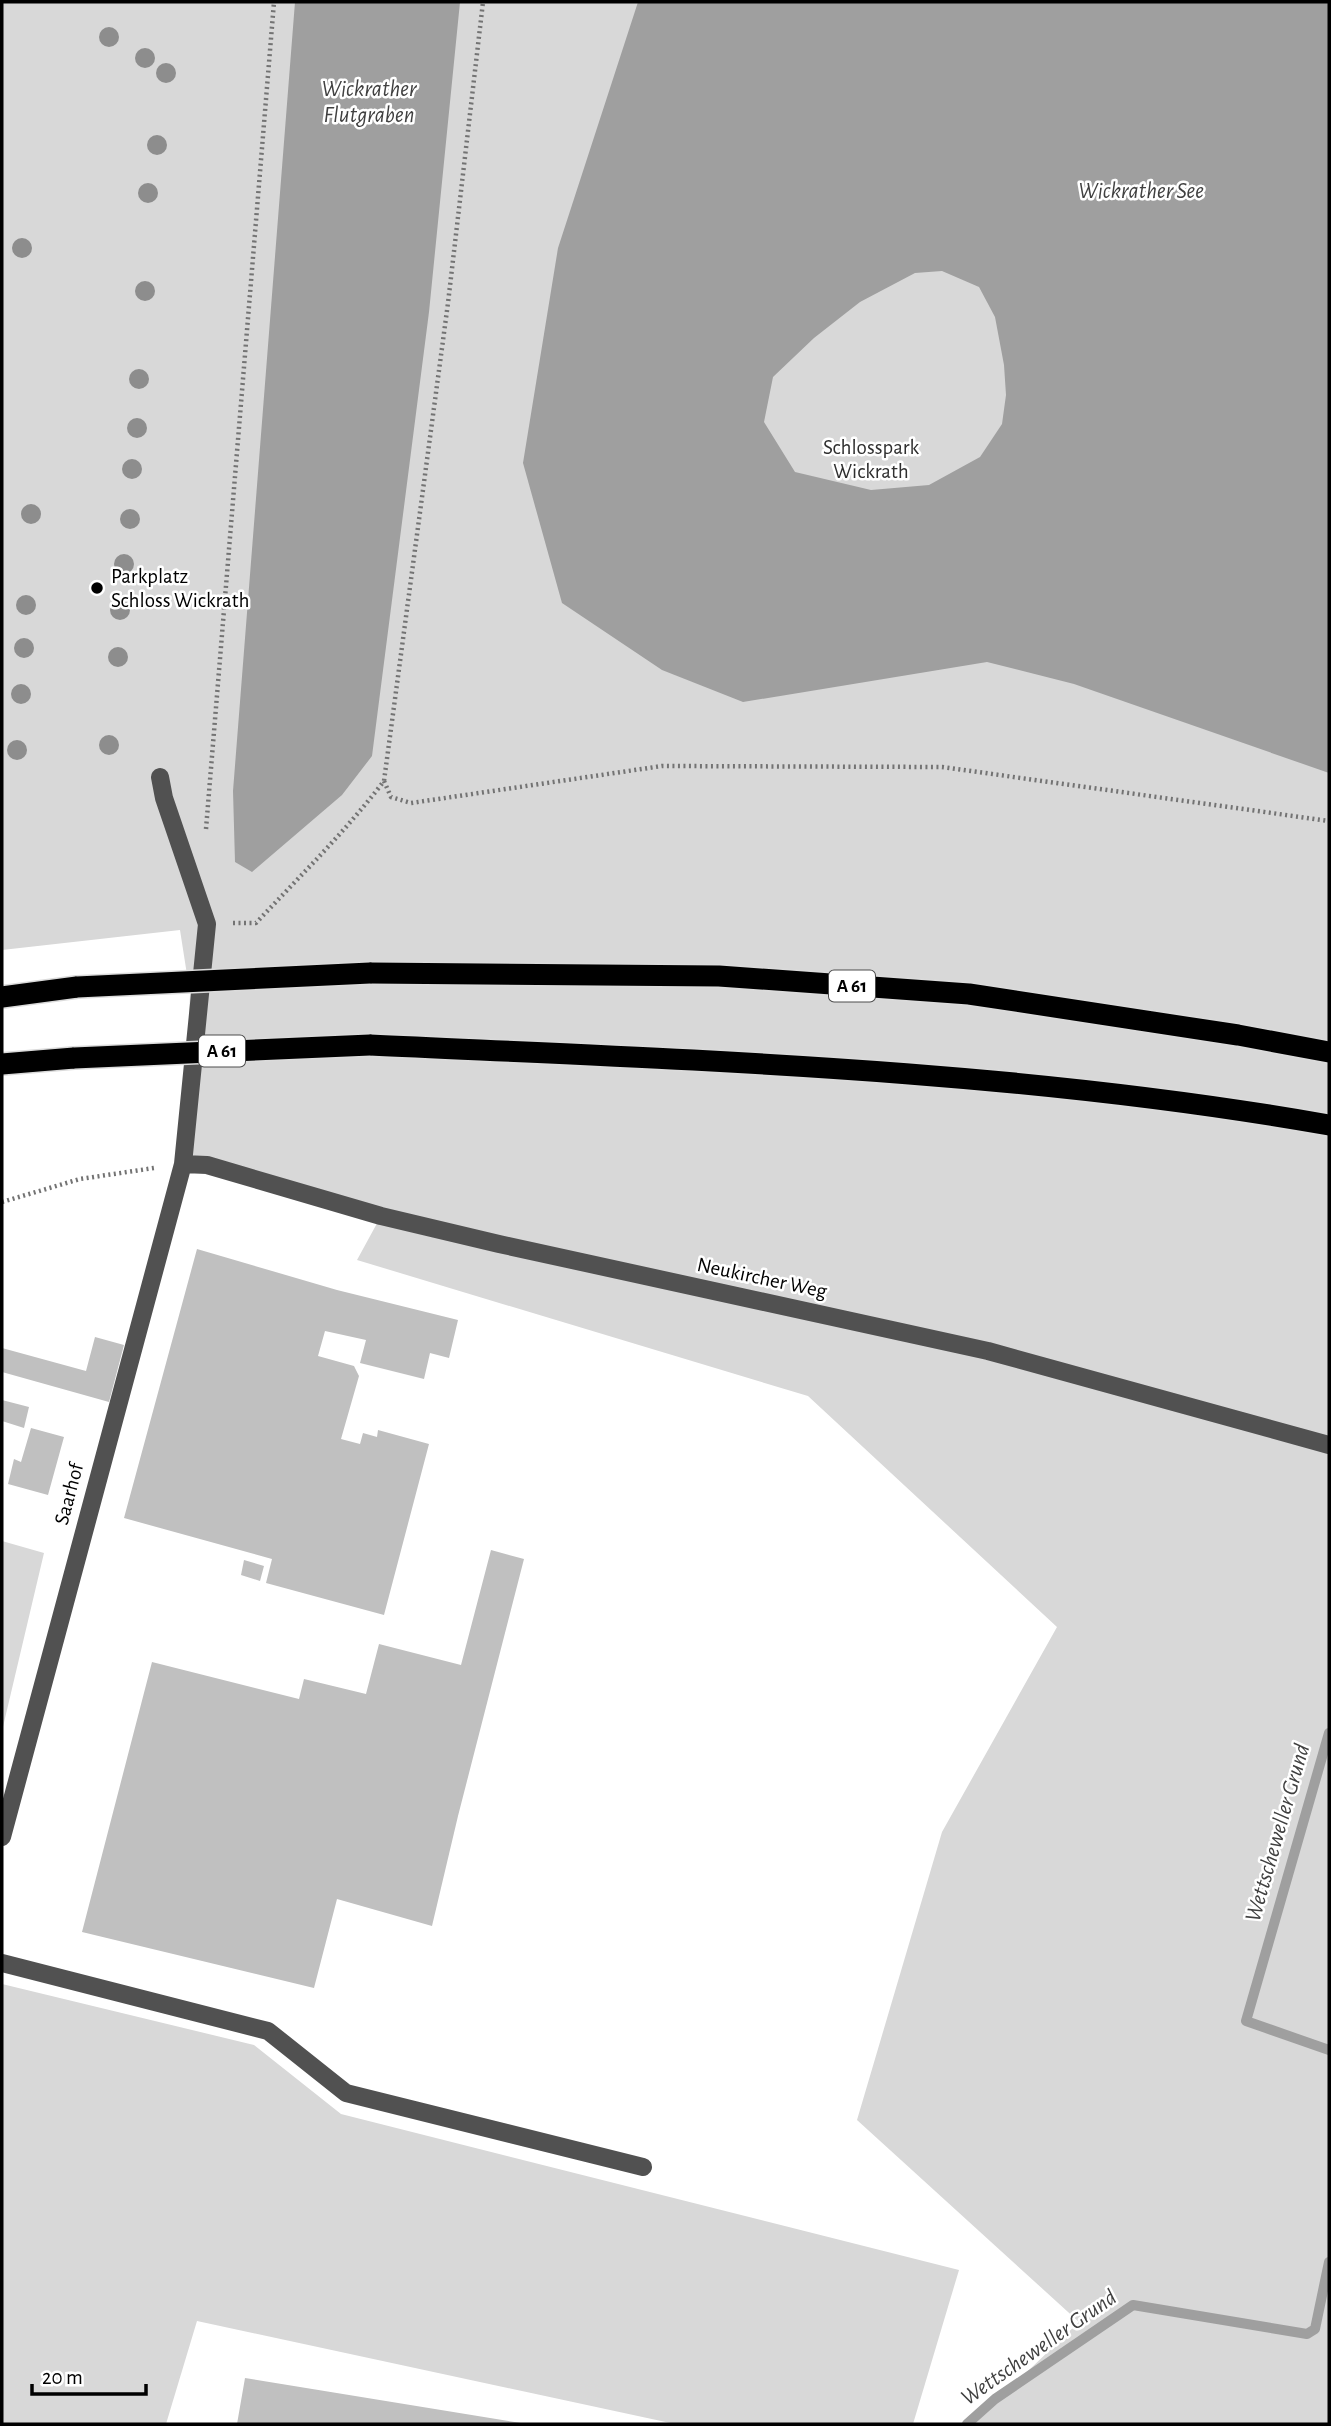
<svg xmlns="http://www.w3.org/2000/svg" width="1331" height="2426" font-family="'Alegreya Sans',sans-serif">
  <rect width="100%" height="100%" fill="#fff"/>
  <path fill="#d8d8d8" d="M 2,2 L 1329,2 L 1329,2424 L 973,2424 L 1079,2322 L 857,2120 L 942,1832 L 1057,1627 L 808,1396 L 357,1260 L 381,1216 L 183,1164 L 190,994 L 180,930 L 2,950 Z
    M 2,1541 L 44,1553 L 2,1731 Z
    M 2,1984 L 254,2045 L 341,2114 L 959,2270 L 913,2424 L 675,2424 L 197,2321 L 166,2424 L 2,2423 Z"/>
  <path fill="#9f9f9f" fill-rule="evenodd" d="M 295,2 L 460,2 L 429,312 L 372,756 L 342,795 L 252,872 L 235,862 L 233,791 Z
    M 638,2 L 1329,2 L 1329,773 L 1074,684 L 987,662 L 743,702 L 662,670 L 562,603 L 523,463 L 558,248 ZM 942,271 L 979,287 L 995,317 L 1004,365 L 1006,395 L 1002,424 L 980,457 L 929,485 L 871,490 L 795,472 L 764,422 L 773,377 L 814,338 L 860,302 L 915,273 Z"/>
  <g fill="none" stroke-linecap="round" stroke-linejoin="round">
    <path stroke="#9f9f9f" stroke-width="10" d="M 1329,1733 L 1246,2021 L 1329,2050
      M 967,2424 L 995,2399 L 1133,2305 L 1307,2334 L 1315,2329 L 1329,2262"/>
  </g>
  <path fill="#c0c0c0" d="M 197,1249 L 337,1290 L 458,1320 L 449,1358 L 430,1353 L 424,1379 L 360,1363 L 366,1340 L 325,1331 L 318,1356 L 354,1366 L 359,1376 L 341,1439 L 360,1444 L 363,1433 L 377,1437 L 378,1430 L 429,1444 L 384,1615 L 266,1583 L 272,1559 L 124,1518 Z
    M 95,1337 L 124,1345 L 109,1402 L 2,1372 L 2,1348 L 86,1371 Z
    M 2,1400 L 29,1407 L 24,1428 L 2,1421 Z
    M 31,1428 L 64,1437 L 48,1495 L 8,1484 L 14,1459 L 21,1462 Z
    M 491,1550 L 524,1559 L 458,1816 L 432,1926 L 337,1899 L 314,1988 L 82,1932 L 152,1662 L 299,1699 L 304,1679 L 366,1694 L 379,1644 L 461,1665 Z
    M 244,1560 L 264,1566 L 260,1581 L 241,1575 Z
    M 245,2378 L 521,2423 L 521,2424 L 237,2424 Z"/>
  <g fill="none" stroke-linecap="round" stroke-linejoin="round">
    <g stroke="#dbdbdb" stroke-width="24">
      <path id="highway" d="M 370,973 L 719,976 L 969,994 L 1238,1035 L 1329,1052
        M 2,997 L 77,987
        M 370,1045 C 690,1060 1013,1069 1329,1125
        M 2,1064 L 74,1058"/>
    </g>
    <path stroke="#737373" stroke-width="4.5" stroke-dasharray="2 3.5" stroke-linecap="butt" d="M 384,781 L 391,797 L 411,803 L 662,766 L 942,767 L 1329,821
      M 206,829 L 274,2
      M 233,923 L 256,923 C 300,876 345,832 384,781 L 448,303 L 483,2
      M 2,1202 L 80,1179 L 154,1168"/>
    <path stroke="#515151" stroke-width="18" d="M 183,1164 L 207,1165 L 381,1216 L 499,1244 L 988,1351 L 1329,1445
      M 2,1837 L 183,1164 L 207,924 L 164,798 L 160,777
      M 2,1963 L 268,2031 L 346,2093 L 643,2167"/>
    <use href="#highway" stroke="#000" stroke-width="21"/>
    <g stroke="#dbdbdb" stroke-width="24" stroke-linecap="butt">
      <path id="highway-bridge" d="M 77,987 L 370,973
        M 74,1058 L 370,1045"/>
    </g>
    <use href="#highway-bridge" stroke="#000" stroke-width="21"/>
  </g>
  <g fill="#8d8d8d">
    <circle cx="109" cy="37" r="10"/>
    <circle cx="145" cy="58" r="10"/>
    <circle cx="166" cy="73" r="10"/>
    <circle cx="157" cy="145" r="10"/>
    <circle cx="148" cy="193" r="10"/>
    <circle cx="22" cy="248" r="10"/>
    <circle cx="145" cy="291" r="10"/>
    <circle cx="139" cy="379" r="10"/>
    <circle cx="137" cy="428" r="10"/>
    <circle cx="132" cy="469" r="10"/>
    <circle cx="31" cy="514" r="10"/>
    <circle cx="130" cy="519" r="10"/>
    <circle cx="124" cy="564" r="10"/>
    <circle cx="26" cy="605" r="10"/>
    <circle cx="120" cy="610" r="10"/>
    <circle cx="24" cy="648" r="10"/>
    <circle cx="118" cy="657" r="10"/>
    <circle cx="21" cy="694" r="10"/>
    <circle cx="109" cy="745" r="10"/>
    <circle cx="17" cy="750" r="10"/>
  </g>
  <circle fill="#000" stroke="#fff" stroke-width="2.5" cx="97" cy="588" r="7"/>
  <g text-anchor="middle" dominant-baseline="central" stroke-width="5" stroke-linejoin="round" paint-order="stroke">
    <g fill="#fff" stroke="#4c4c4c" stroke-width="2">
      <rect x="829" y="970.5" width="46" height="31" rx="5"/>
      <rect x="199" y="1035.5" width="46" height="31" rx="5"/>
    </g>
    <g font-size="19" font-weight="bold" fill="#000">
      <text x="852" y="986">A 61</text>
      <text x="222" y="1051">A 61</text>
    </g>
    <g font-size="21" fill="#2f2f2f" stroke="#fff">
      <text x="871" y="447">Schlosspark<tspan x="871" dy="24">Wickrath</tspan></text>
    </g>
    <g font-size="21" fill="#000" stroke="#fff" text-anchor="start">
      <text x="111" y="576">Parkplatz<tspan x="111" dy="24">Schloss Wickrath</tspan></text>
    </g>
    <g font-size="21" fill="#000" stroke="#fff">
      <text transform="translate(762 1278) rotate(12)">Neukircher Weg</text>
      <text transform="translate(69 1494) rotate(-75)">Saarhof</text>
    </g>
    <g font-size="23" font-style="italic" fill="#404040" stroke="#fff">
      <text x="369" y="89">Wickrather<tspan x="369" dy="26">Flutgraben</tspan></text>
      <text x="1141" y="191">Wickrather See</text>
      <text transform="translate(1278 1833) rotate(-74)">Wettscheweller Grund</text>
      <text transform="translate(1039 2348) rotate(-35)">Wettscheweller Grund</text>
    </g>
  </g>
  <rect width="1331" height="2426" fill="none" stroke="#000000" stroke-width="7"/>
  <path d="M32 2384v10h114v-10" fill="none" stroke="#000000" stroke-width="3.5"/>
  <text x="42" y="2384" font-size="21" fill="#000000" stroke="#ffffff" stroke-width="5" paint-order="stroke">20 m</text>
</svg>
